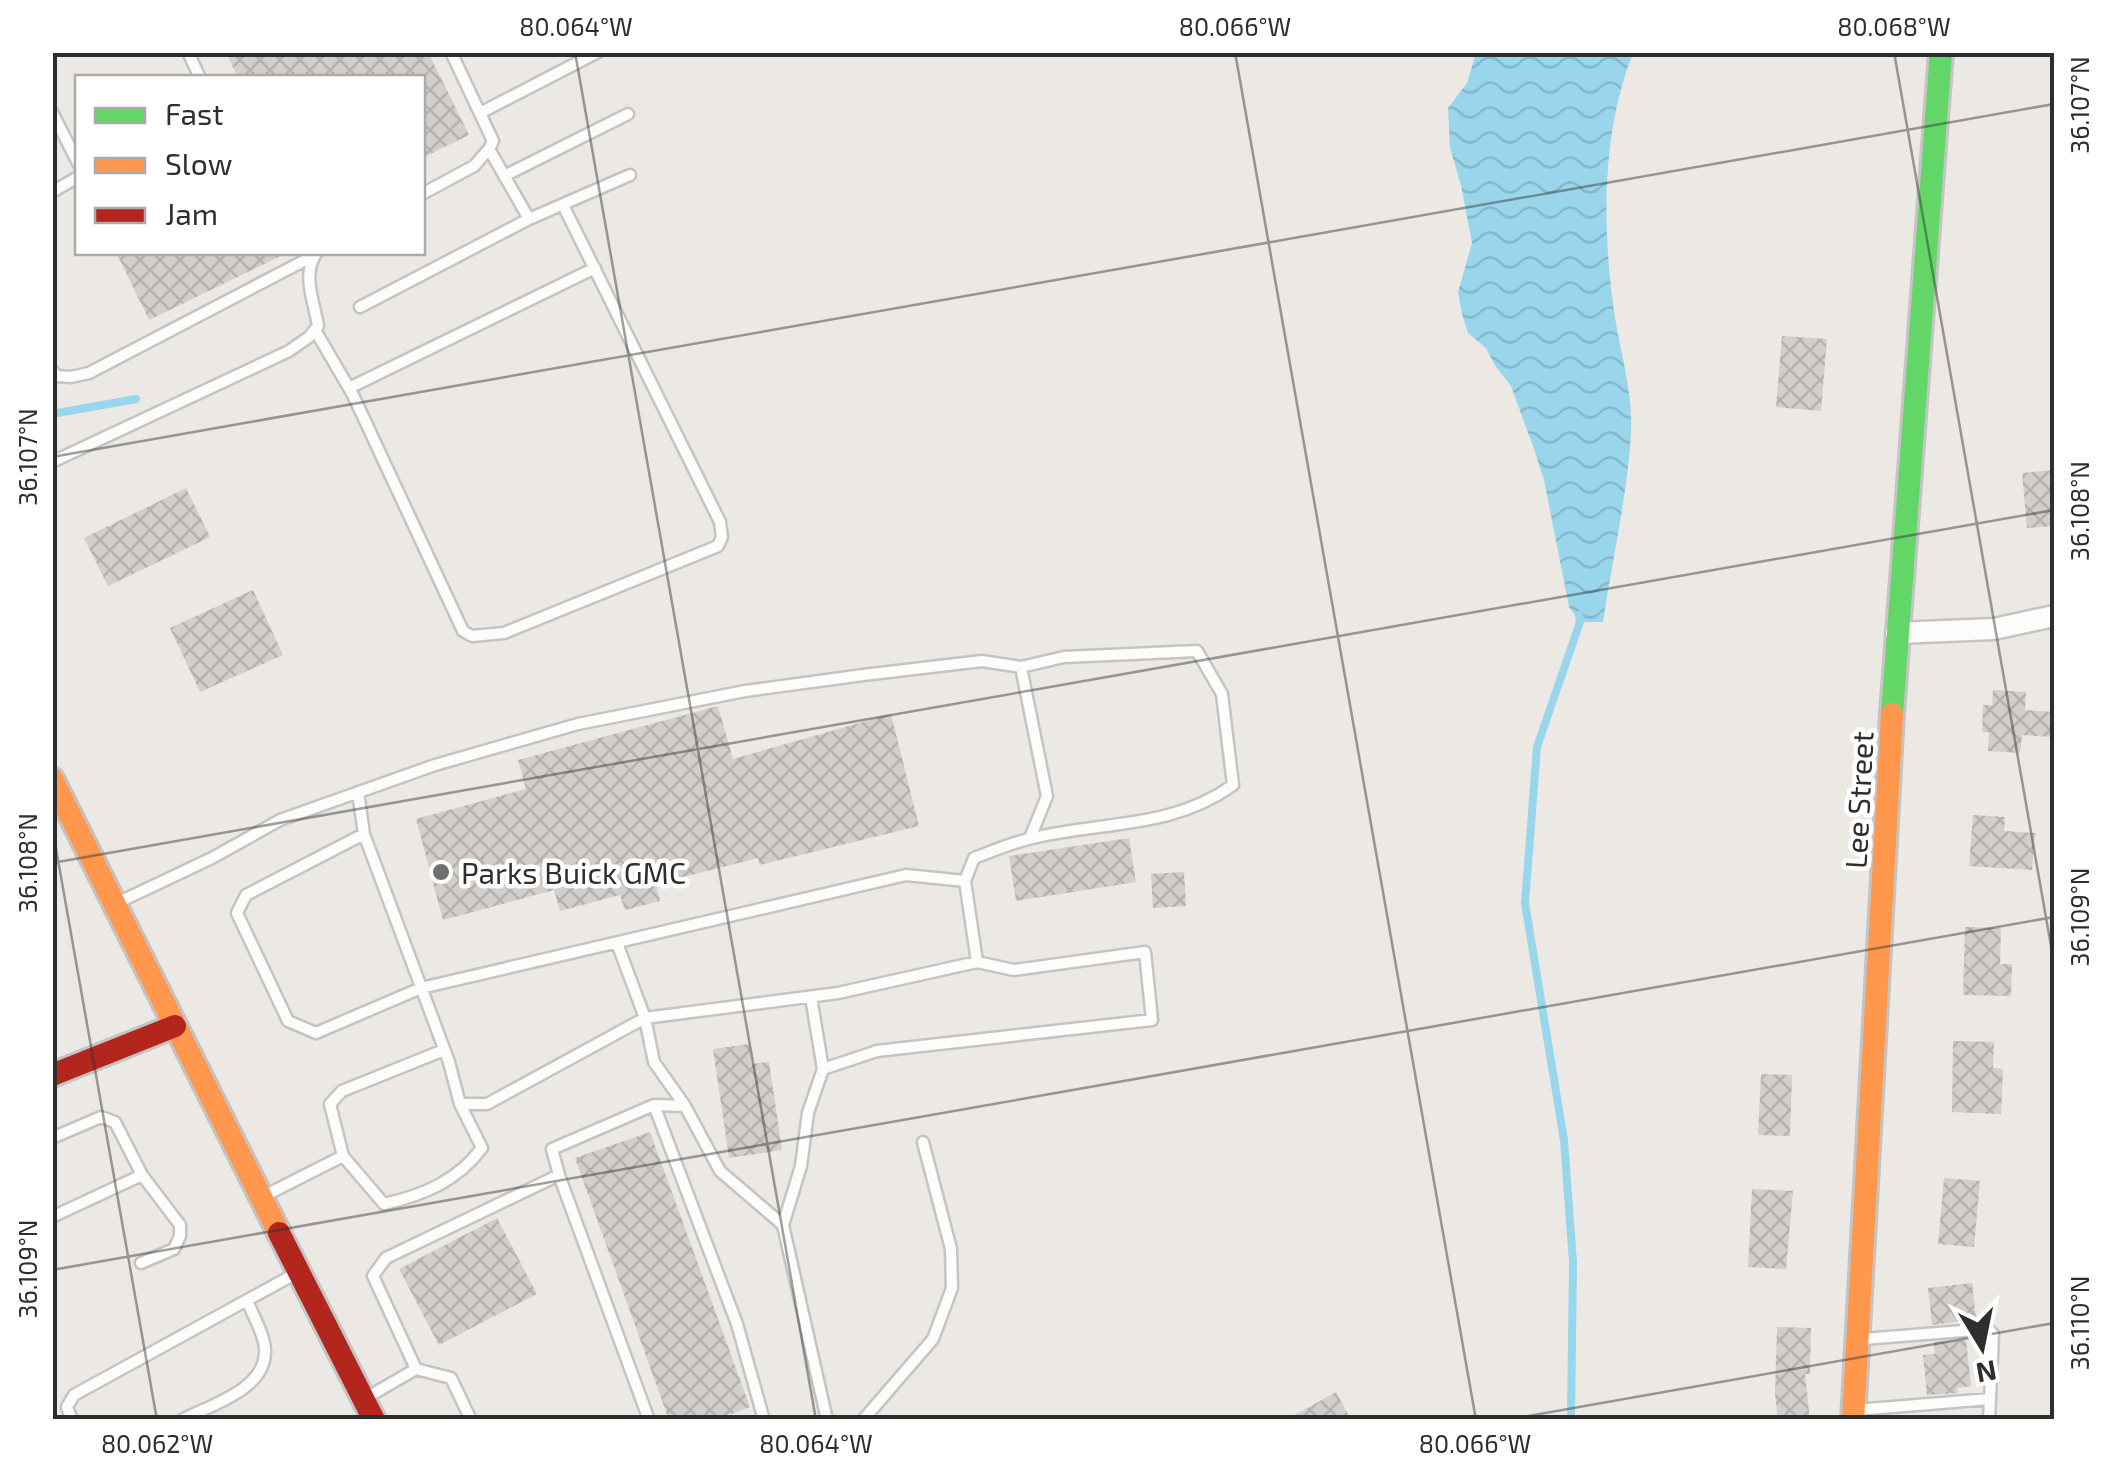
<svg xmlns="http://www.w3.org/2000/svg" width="2107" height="1472" font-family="'Exo 2',sans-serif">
  <defs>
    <pattern id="water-waves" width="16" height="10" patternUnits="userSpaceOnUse" patternTransform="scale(2.5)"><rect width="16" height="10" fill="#99d6ec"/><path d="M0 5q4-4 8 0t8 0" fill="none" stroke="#84b8cb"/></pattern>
    <pattern id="building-cross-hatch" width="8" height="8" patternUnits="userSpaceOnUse" patternTransform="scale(2.5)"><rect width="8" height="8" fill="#d1cecb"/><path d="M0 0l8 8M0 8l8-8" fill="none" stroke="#b4b1af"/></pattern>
  </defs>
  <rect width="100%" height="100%" fill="#ece8e4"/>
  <path fill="url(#water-waves)" d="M 1476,53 L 1633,53 C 1601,134 1602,231 1615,318 C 1621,355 1633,393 1631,432 C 1628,491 1612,562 1603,622 L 1580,622 L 1569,607 L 1544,480 L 1533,446 L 1511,386 L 1494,364 L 1486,348 L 1468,333 L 1462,314 L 1458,292 L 1472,243 L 1461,185 L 1450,148 L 1448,108 L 1467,83 Z"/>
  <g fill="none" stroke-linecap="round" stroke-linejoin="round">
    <path stroke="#99d6ec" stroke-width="8" d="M 52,414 L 136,399
      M 1571,1420 L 1573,1262 L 1564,1140 L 1525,903 L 1537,747 L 1580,622 L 1579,615"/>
  </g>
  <path fill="url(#building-cross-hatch)" d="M 226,52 L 428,52 L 469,135 L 422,158 L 422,78 L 238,78 Z
    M 116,252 L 289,252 L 149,320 Z
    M 1782,336 L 1827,339 L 1821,411 L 1776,407 Z
    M 2054,470 L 2054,526 L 2027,528 L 2022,473 Z
    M 186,488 L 210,537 L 108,586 L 84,538 Z
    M 253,590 L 283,655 L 200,692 L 170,628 Z
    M 1993,690 L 2026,692 L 2025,710 L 2054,712 L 2054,737 L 2022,735 L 2020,753 L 1988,751 L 1989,732 L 1982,732 L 1983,705 L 1992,705 Z
    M 718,706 L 733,759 L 891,714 L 919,826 L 760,865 L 758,858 L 656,884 L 660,901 L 625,910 L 620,895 L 560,911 L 554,890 L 443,920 L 416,819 L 526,789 L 518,760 Z
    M 1973,815 L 2005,817 L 2004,831 L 2035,833 L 2032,870 L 1969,866 Z
    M 1129,838 L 1136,882 L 1016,901 L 1009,856 Z
    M 1184,872 L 1186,906 L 1153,908 L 1151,874 Z
    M 1965,927 L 2001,928 L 2000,964 L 2012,964 L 2011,996 L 1963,995 Z
    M 1953,1041 L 1994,1042 L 1993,1068 L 2003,1069 L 2001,1114 L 1952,1112 Z
    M 749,1044 L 752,1064 L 769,1062 L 782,1150 L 729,1158 L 713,1049 Z
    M 1761,1074 L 1792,1075 L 1790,1136 L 1758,1135 Z
    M 650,1132 L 750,1407 L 716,1420 L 669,1420 L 575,1158 Z
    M 1944,1178 L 1980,1181 L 1974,1247 L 1938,1244 Z
    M 1752,1189 L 1793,1191 L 1786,1269 L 1748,1267 Z
    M 497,1218 L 537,1294 L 439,1345 L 399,1269 Z
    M 1972,1283 L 1976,1319 L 1932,1325 L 1928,1288 Z
    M 1777,1327 L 1811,1328 L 1810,1374 L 1805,1374 L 1810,1420 L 1778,1420 L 1775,1394 Z
    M 1966,1340 L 1971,1386 L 1957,1388 L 1958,1393 L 1927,1395 L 1923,1355 L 1935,1354 L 1934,1342 Z
    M 1336,1392 L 1351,1420 L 1286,1420 Z"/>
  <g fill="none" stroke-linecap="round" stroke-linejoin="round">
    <g stroke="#c5c4c5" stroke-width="15">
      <path id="lane" d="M 188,52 L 200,78
        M 451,52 L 493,141 L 489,149 L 529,219 L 630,175
        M 52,112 L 78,163
        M 480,113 L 598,52
        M 504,176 L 628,114
        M 52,192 L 78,177
        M 422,194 L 474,166 L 489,149
        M 360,307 L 529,219
        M 315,330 L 353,395 L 463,631 L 472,636 L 504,633 L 718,546 L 722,537 L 720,522 L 563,205
        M 52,370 L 57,376 L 71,377 L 89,373 L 313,256
        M 349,388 L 595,268
        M 52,462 L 289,351 L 309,337 L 318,326 C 314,300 301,275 317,252
        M 358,792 L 364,834
        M 117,903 L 212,858 L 280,820 L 435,765 L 578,724 L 745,691 L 863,675 L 982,661 L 1021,667
        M 617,943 L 645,1018 L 654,1062 L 685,1106 L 720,1171 L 783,1225
        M 811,997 L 823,1069 L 808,1113 L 801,1166 L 783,1225 L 827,1420
        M 823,1069 L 877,1051 L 1152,1020 L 1145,952 L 1014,970 L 977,962 L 965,881 L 974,858 C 993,851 1013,842 1033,838 C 1104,821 1172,829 1233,785 L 1222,694 L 1197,651 L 1064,657 L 1021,667 L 1047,796 L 1030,838
        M 460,1104 L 487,1104 L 645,1018 L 838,993 L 977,962
        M 654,1105 L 737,1324 L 764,1420
        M 52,1138 L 101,1117 L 115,1122 L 142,1175 L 180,1225 L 180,1236 L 174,1249 L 141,1263
        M 343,1156 L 330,1104 L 342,1091 L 444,1050
        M 559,1175 L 552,1149 L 654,1105 L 685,1106
        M 266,1195 L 343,1156 L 384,1204 C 424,1195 457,1181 482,1148 L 460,1104 L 449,1062 L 364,834 L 246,895 L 237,913 L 288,1021 L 316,1033 L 421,988 L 906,875 L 965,881
        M 52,1217 L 142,1175
        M 1863,1339 L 1988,1329 L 1993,1334 L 1989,1420
        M 416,1369 L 451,1378 L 471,1420
        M 366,1398 L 416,1369 L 373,1276 L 386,1258 L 559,1175 L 649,1420
        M 1856,1410 L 1990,1399
        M 72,1420 L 67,1407 L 74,1395 L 293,1275
        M 182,1420 C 210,1405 264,1390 265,1353 C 266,1337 253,1316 247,1300
        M 863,1420 L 933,1339 L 952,1288 L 951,1249 L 923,1142"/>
    </g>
    <g stroke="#c5c4c5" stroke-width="25">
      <path id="street" d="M 1896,633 L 1994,629 L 2054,616"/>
    </g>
    <g stroke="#c5c4c5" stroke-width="28">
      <path id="fast" d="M 1892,714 L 1941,52"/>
    </g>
    <g stroke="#c5c4c5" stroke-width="28">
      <path id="slow" d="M 52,779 L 279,1233
        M 1853,1420 L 1892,714"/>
    </g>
    <g stroke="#c5c4c5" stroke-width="28">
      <path id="jam" d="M 52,1075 L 175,1026
        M 279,1233 L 374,1420"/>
    </g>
    <use href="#lane" stroke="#fcfcfb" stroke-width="10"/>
    <use href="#street" stroke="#fcfcfb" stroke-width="20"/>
    <use href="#fast" stroke="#63d668" stroke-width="22"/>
    <use href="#slow" stroke="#ff974d" stroke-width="22"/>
    <use href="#jam" stroke="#b3261e" stroke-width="22"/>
  </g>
  <path fill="none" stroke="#2e2e2e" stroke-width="2.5" stroke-opacity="0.45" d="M 575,52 L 816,1420M 1235,52 L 1476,1420M 1894,52 L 2054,963M 52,457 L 2054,104M 52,826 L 157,1420M 52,863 L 2054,510M 52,1270 L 2054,917M 1506,1420 L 2054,1323"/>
  <circle fill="#706f6e" stroke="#fff" stroke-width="4" cx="441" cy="872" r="10"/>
  <g text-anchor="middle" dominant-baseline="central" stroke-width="9" stroke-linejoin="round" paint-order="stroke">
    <g font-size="30" fill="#2e2e2e" stroke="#fff">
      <text transform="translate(1858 800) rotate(-87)">Lee Street</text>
    </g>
    <g font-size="30" fill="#2e2e2e" stroke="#fff" text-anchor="start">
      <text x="461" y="872">Parks Buick GMC</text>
    </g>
  </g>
  <rect width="2107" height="1472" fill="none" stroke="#ffffff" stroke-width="110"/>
  <rect x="75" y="75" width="350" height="180" fill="#ffffff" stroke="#ababab" stroke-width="2.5"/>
  <rect x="95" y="108" width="50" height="15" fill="#63d668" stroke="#ababab" stroke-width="2.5"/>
  <text x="165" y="125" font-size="30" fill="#2e2e2e">Fast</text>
  <rect x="95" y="158" width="50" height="15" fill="#ff974d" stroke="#ababab" stroke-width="2.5"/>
  <text x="165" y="175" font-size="30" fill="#2e2e2e">Slow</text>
  <rect x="95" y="208" width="50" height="15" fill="#b3261e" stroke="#ababab" stroke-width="2.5"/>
  <text x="165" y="225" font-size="30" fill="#2e2e2e">Jam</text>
  <g transform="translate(1982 1347) rotate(170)" stroke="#ffffff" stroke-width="8" paint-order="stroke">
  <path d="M0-8L18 38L0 25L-18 38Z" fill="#2e2e2e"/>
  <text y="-15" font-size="28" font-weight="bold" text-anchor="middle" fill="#2e2e2e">N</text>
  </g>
  <rect x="55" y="55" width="1997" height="1362" fill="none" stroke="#2e2e2e" stroke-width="4"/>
  <g font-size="25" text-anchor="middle" fill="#2e2e2e">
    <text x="576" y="36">80.064°W</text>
    <text x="1235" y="36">80.066°W</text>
    <text x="1894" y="36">80.068°W</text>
    <text transform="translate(2080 105) rotate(-90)" y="9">36.107°N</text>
    <text transform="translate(28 457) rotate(-90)" y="9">36.107°N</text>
    <text transform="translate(2080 511) rotate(-90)" y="9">36.108°N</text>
    <text transform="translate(28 863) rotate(-90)" y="9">36.108°N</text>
    <text transform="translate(2080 917) rotate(-90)" y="9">36.109°N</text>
    <text transform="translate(28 1269) rotate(-90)" y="9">36.109°N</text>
    <text transform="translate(2080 1323) rotate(-90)" y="9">36.110°N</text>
    <text x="157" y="1453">80.062°W</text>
    <text x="816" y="1453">80.064°W</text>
    <text x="1475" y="1453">80.066°W</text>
  </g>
</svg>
